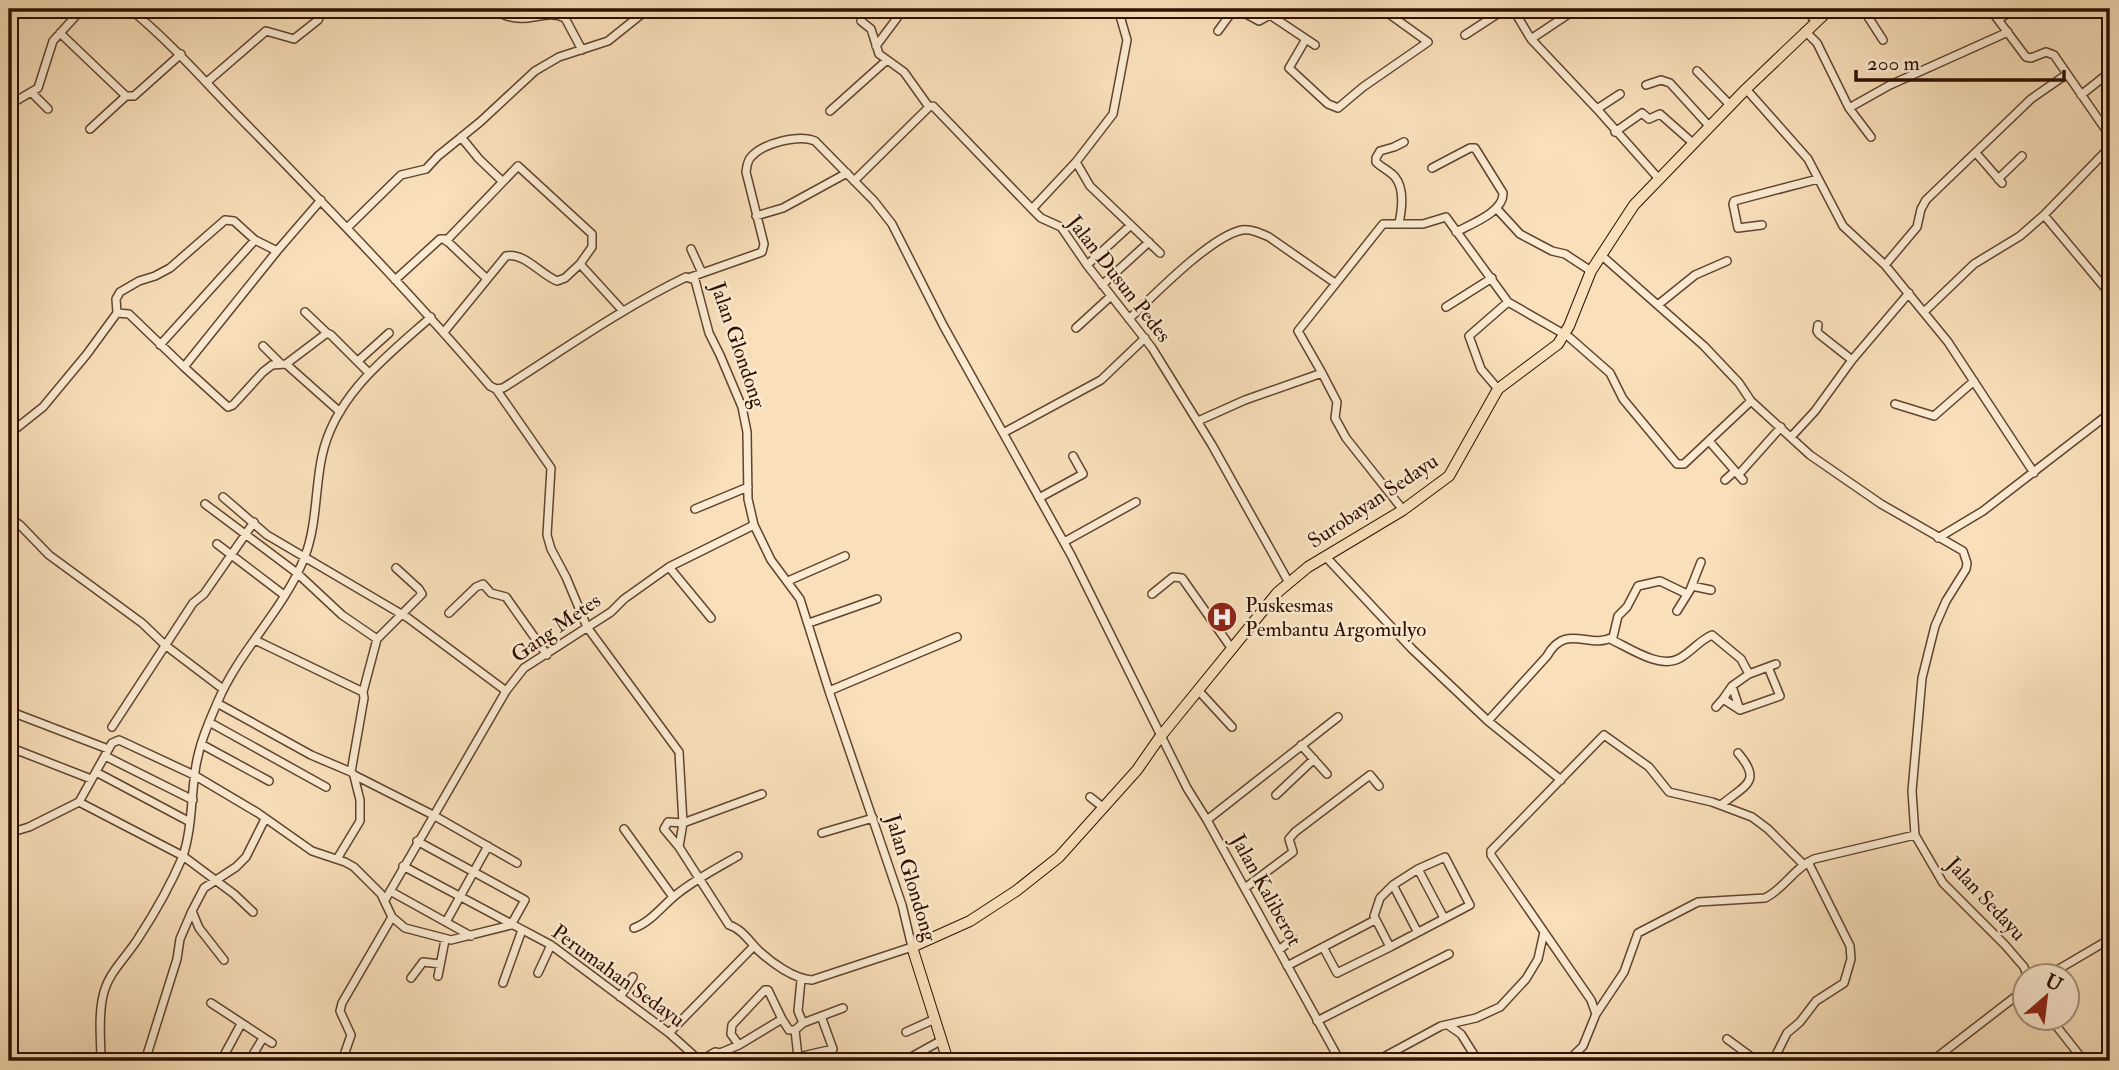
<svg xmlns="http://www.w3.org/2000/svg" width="2119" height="1070" font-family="'IM FELL Double Pica',serif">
  <rect width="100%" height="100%" fill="#f9e0ba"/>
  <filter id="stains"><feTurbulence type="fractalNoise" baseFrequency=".00286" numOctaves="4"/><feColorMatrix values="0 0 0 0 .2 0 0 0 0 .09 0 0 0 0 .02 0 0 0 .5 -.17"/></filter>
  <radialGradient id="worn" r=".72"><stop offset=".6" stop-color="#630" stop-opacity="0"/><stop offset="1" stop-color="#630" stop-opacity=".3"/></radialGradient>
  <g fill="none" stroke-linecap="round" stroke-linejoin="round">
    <g stroke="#61432e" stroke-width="10">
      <path id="minor" d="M 130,9 C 174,45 210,88 251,129 C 333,213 414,297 490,386 L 496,389 L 503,388 C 563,350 622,308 686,277 L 695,280 L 709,333 L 720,355 L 742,407 L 747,432 L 748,499 L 754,525 L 771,560 L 800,599 L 829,691 L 902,905 L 912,947 L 812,980 C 794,979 772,963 759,951 C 749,941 742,929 729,925 L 679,847 L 664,829 L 668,822 L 683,823 L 762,794
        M 1118,9 L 1127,40 L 1113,114 L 1076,162 L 1032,209 L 1041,218 L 1061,227 L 1087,265 L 1152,348 L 1212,445 L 1288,581
        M 1237,9 L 1259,21 L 1270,15 L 1315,45
        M 1513,9 L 1531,39 L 1597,109 L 1659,179
        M 1806,9 L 1815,21
        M 1863,9 L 1883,40
        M 1990,9 L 2026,57 L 2031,58 L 2046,52 L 2054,55 L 2110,136
        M 502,14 C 527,26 545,8 565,18 L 582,50
        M 143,19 L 152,9
        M 1999,19 L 2015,9
        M 861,21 L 871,29 L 879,54 L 904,72 L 929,107
        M 1218,31 L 1234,9
        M 1805,31 L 1817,43 L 1849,108 L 1871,137
        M 60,33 L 126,96
        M 1465,35 L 1505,9
        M 1306,39 L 1289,68 L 1328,104 L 1338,108 L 1363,87 L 1428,42 L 1382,9
        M 1531,39 L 1567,15 L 1570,9
        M 876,46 L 897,18
        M 1697,71 L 1731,106
        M 207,82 L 266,31 L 294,39 L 318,20 L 323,9
        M 1646,85 L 1661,80 L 1670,83 L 1710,127
        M 1746,89 L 1808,159 L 1843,226 L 1885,265 L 1948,342 L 2034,473
        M 31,92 L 48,109
        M 2081,95 L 2110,72
        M 9,105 L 38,88 L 53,41 L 82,9
        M 1849,108 L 1890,85 L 2008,32
        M 1597,109 L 1620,94
        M 830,111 L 887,60
        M 9,126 L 11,130
        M 90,129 L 126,96 L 134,96 L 181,54
        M 1615,132 L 1642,113 L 1649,119 L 1660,114 L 1694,144
        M 461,137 L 479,159 L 502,181
        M 1976,153 L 2002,183
        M 1076,162 L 1090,186 L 1160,253
        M 1432,168 L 1470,148 L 1475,148 L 1503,193 C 1504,212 1471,224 1456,232
        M 1998,179 L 2022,156
        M 854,181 L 929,107 L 933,106 L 1032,209
        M 1497,209 L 1520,234 L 1552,251 L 1565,254 L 1591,271
        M 2044,215 L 2110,294
        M 756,216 L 783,208 L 847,173
        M 1399,223 C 1402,209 1405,189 1395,177 C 1390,171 1382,168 1376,162 L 1376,158 L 1380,151 L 1394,147 L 1404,142
        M 1762,225 L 1738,228 L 1733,204 L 1734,201 L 1818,179
        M 348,227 L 401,175 L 426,169 L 438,156 L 480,122 L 535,71 L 559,57 L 608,41 L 648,9
        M 446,241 L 518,166 L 592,234 L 592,247 L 580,264 L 622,310
        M 691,249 L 702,273
        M 277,251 L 184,367 L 228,407 L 233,405 L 263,372 L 272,365 L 286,364 L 327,333 L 331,335 L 369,373
        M 1601,255 L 1704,346 L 1739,383 L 1751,401 L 1810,455 L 1881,504 L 1963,551 L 1967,563 L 1966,569 L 1946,601 L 1935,626 L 1922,678 L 1912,791 L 1915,835 L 1943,883 L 2005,945 L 2024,967 L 2027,976
        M 1087,265 L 1131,225
        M 1885,265 L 1917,227 L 1921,209 L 1926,200 L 2031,99 L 2067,74
        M 691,277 L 762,252 L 764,244 L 746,172 C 747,166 747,161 751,157 C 763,143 799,134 815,141 L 874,201 L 892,224 L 943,325 L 1071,555 L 1187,788 L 1207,820 L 1340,1061
        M 395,280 L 440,239 L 445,239 L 486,278
        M 1102,285 L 1149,242
        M 1659,304 L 1695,275 L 1727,261
        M 1446,307 L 1492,278
        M 1925,311 L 1974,264 L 2020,236 L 2044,215 L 2110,147
        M 305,312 L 327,333
        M 117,313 L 129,314 L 184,367
        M 1129,319 C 1153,296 1211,236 1242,230 C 1252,229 1260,233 1269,237 L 1335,283
        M 1818,325 L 1817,331 L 1819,334 L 1852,360
        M 1076,328 L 1111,296
        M 444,332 L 506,256 C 524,252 540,274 557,281 L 565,278 L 580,264
        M 160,345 L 255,240
        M 263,346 L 281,364
        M 358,361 L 389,333
        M 286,364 L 340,412
        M 1322,373 L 1298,331 L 1383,224 L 1423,224 L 1446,217 L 1508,302 L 1569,337 L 1610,373 L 1623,399 L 1677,464 L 1684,464 L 1751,401
        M 496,389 L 551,468 L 547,535 L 551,549 L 566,577 L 587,627 L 679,752 L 683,823 L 679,847
        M 1498,389 L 1481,369 L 1469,336 L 1508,302
        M 1895,404 L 1934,416 L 1974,381
        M 1198,421 L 1245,400 L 1322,373 L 1337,402 L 1335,418 L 1346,438 L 1403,510
        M 1003,433 L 1101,380 L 1145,338
        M 9,434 L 43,407 L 87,354 L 117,313 L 116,299 L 120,292 L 139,281 L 155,276 L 170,268 L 225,220 L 234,221 L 255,240 L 277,251 L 321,200
        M 1791,437 L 1815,411 L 1852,360 L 1909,293
        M 1709,441 L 1743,480
        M 1741,472 L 1781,427
        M 1725,480 L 1735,471
        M 223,497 L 267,535 L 408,618 L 506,691
        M 1039,498 L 1083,474 L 1073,456
        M 205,504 L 297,573 L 342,615 L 377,639 L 422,594 L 419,589 L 396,568
        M 695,509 L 748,487
        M 9,518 L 20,525 L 49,555 L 142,623 L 165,645 L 223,689
        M 1938,538 L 1983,511 L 2110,413
        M 1064,542 L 1136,502
        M 217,544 L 284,595
        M 1326,557 L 1412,649 L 1488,721 L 1561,780
        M 669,567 L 711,618
        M 788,581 L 845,556
        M 1692,586 L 1711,590
        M 1152,594 L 1173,577 L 1182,578 L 1232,649
        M 1677,611 L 1690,590 L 1701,562
        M 449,613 L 476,587 L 483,584 L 491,593 L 506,597 L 547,655
        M 809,623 L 877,599
        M 1610,639 C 1628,647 1660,670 1680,658 C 1691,652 1700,640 1712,635 L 1741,659 L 1749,674 L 1776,664
        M 255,640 L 363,692 L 364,698 L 351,772 L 354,775 L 433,815 L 517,863
        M 1732,686 L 1740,710
        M 1198,690 L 1232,727
        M 829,691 L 957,637
        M 363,692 L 377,639
        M 1723,699 L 1732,686 L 1749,674
        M 217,703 L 311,755 L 351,772
        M 1716,707 L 1723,699 L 1740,710 L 1780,696 L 1768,667
        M 9,711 L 108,749
        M 1488,721 L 1547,656 C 1566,622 1589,650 1613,637 L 1618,616 L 1627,607 L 1638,586 L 1660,581 L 1687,594
        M 209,722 L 326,787
        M 112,727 L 193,603 L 204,594 L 254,522
        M 201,744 L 269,781
        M 1301,745 L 1327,774
        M 9,747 L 91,779
        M 105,756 L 193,800
        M 96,772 L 190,822
        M 1276,795 L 1314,759
        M 1090,797 L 1104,808
        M 79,802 L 183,856 C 192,828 191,800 195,772 C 198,747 208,724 218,701 C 240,649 285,609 305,556 C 317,525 315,488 322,456 C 335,395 387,356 431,317
        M 1721,805 C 1745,785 1763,782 1738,753
        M 1207,820 L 1338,717
        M 624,829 L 673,897
        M 9,833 L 29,827 L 79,802 L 112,743 L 119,740 L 194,775 L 258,813 L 312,851 L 345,862 L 354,867 L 381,894 L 392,917 L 405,928 L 451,940 L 511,925 L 525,900 L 417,841
        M 822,833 L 873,818
        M 337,859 L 360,821 L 360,800 L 354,776
        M 403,866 L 551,945 L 669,1033 L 700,1061
        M 1393,885 L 1418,869
        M 1245,888 L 1293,852 L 1289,839 L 1295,832 L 1370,775 L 1379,786
        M 390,891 L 471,936
        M 385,900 L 506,691 L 524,668 L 611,612 L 624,599 L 669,567 L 754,525
        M 446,922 L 488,846
        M 634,928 C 651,922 663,905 677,894 C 696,879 717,868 738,856
        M 1323,947 L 1337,973 L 1390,947 L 1374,916 L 1380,898 L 1393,885 L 1417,931
        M 1390,947 L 1470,905 L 1445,857 L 1418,869 L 1444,918
        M 1279,950 L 1293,939
        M 224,960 L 199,928 L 192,911 L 204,888 L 236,867 L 246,857 L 265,819
        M 1287,966 L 1375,920
        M 538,973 L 551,945
        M 438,976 L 445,940
        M 2047,976 L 2110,939
        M 411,978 L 423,962 L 440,964
        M 503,983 L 522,930
        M 620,997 L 633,977
        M 211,1003 L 272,1043
        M 1596,1014 L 1591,1000 L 1491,855 L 1491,851 L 1604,735 L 1649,767 L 1669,792 L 1712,802 L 1752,817 L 1768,829 L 1804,865
        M 2050,1018 L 2084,1061
        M 1317,1021 L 1449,954
        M 803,1023 L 843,1008
        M 1448,1025 L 1461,1034 L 1478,1061
        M 906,1032 L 935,1019
        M 669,1033 L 754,946
        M 1727,1039 L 1757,1061
        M 739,1045 L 731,1034 L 732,1025 L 765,990 L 768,990 L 782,1019
        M 720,1053 L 739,1045 L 782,1019 L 789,1030 L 795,1030
        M 798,1057 L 833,1049 L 821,1016
        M 101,1061 C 101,1040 98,1017 103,996 C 108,972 127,957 139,937 C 156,911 171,884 183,856 L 234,894 L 253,912
        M 145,1061 L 177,959 L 180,939 L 192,911
        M 221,1061 L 241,1024
        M 249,1061 L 263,1038
        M 342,1061 L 351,1035 L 340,1011 L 342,1003 L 392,917
        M 700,1061 L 715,1052 L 720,1053 L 724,1061
        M 784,1061 L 798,1057 L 795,1030 L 803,1023 L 798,1011 L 801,980
        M 904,1061 L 942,1040
        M 1372,1061 L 1380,1059 L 1441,1026 L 1476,1018 L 1500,1007 L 1526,979 L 1538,959 L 1544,932
        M 1568,1061 L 1583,1046 L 1596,1014 L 1624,972 L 1638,933 L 1698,902 L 1765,898 C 1784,889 1794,868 1814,859 L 1915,835
        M 1773,1061 L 1787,1033 L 1800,1022 L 1816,1001 L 1844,983 L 1851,959 L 1850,946 L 1808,862
        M 1932,1061 L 2024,990"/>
    </g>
    <g stroke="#2e0f00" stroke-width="12">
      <path id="major" d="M 948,1061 L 912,947 L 970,921 L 1016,891 L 1059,857 L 1137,770 L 1160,737 L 1278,592 L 1308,567 L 1403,510 L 1449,476 L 1498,389 L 1558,344 L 1569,326 L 1591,271 L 1634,205 L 1746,89 L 1830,9"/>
    </g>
    <use href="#minor" stroke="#fbebd2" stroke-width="7"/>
    <use href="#major" stroke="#f9e0ba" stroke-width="10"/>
  </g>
  <defs>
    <g id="hospital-disc" transform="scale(1.575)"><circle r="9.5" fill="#8f2418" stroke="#fbebd2"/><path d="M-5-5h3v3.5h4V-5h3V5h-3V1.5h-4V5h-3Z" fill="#fff"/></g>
  </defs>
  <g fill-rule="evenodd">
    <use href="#hospital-disc" x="1222" y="617"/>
  </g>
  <g text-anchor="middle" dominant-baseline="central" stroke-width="5" stroke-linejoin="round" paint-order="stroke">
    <g font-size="21" fill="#2e0f00" stroke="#fbebd2">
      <text transform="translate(1119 279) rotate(52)">Jalan Dusun Pedes</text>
      <text transform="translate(738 345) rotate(71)">Jalan Glondong</text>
      <text transform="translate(1373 501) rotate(-34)">Surobayan Sedayu</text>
      <text transform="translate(556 628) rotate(-35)">Gang Metes</text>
      <text transform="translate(911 878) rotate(73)">Jalan Glondong</text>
      <text transform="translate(1266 890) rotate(61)">Jalan Kaliberot</text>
      <text transform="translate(1986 899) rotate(47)">Jalan Sedayu</text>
      <text transform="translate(618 976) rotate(36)">Perumahan Sedayu</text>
    </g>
    <g font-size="21" fill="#2e0f00" stroke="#fbebd2" text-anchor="start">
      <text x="1245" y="605">Puskesmas<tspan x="1245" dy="24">Pembantu Argomulyo</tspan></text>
    </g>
  </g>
  <rect width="2119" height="1070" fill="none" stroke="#f9e0ba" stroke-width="35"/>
  <rect x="10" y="10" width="2098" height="1049" fill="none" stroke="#2e0f00" stroke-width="3.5"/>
  <rect x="18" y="18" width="2084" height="1035" fill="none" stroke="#2e0f00" stroke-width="2"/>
  <g transform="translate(2046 997) rotate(28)"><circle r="33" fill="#fbebd2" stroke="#a9937e" stroke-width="2"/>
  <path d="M0-5L12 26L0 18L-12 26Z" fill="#8f2418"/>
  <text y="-10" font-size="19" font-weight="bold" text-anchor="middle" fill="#2e0f00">U</text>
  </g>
  <path d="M1856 70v10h208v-10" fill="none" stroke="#2e0f00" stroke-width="3.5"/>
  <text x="1867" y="70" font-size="21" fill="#2e0f00" stroke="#fbebd2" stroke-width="5" paint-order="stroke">200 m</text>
  <rect width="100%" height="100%" filter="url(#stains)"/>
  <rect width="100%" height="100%" fill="url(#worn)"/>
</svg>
